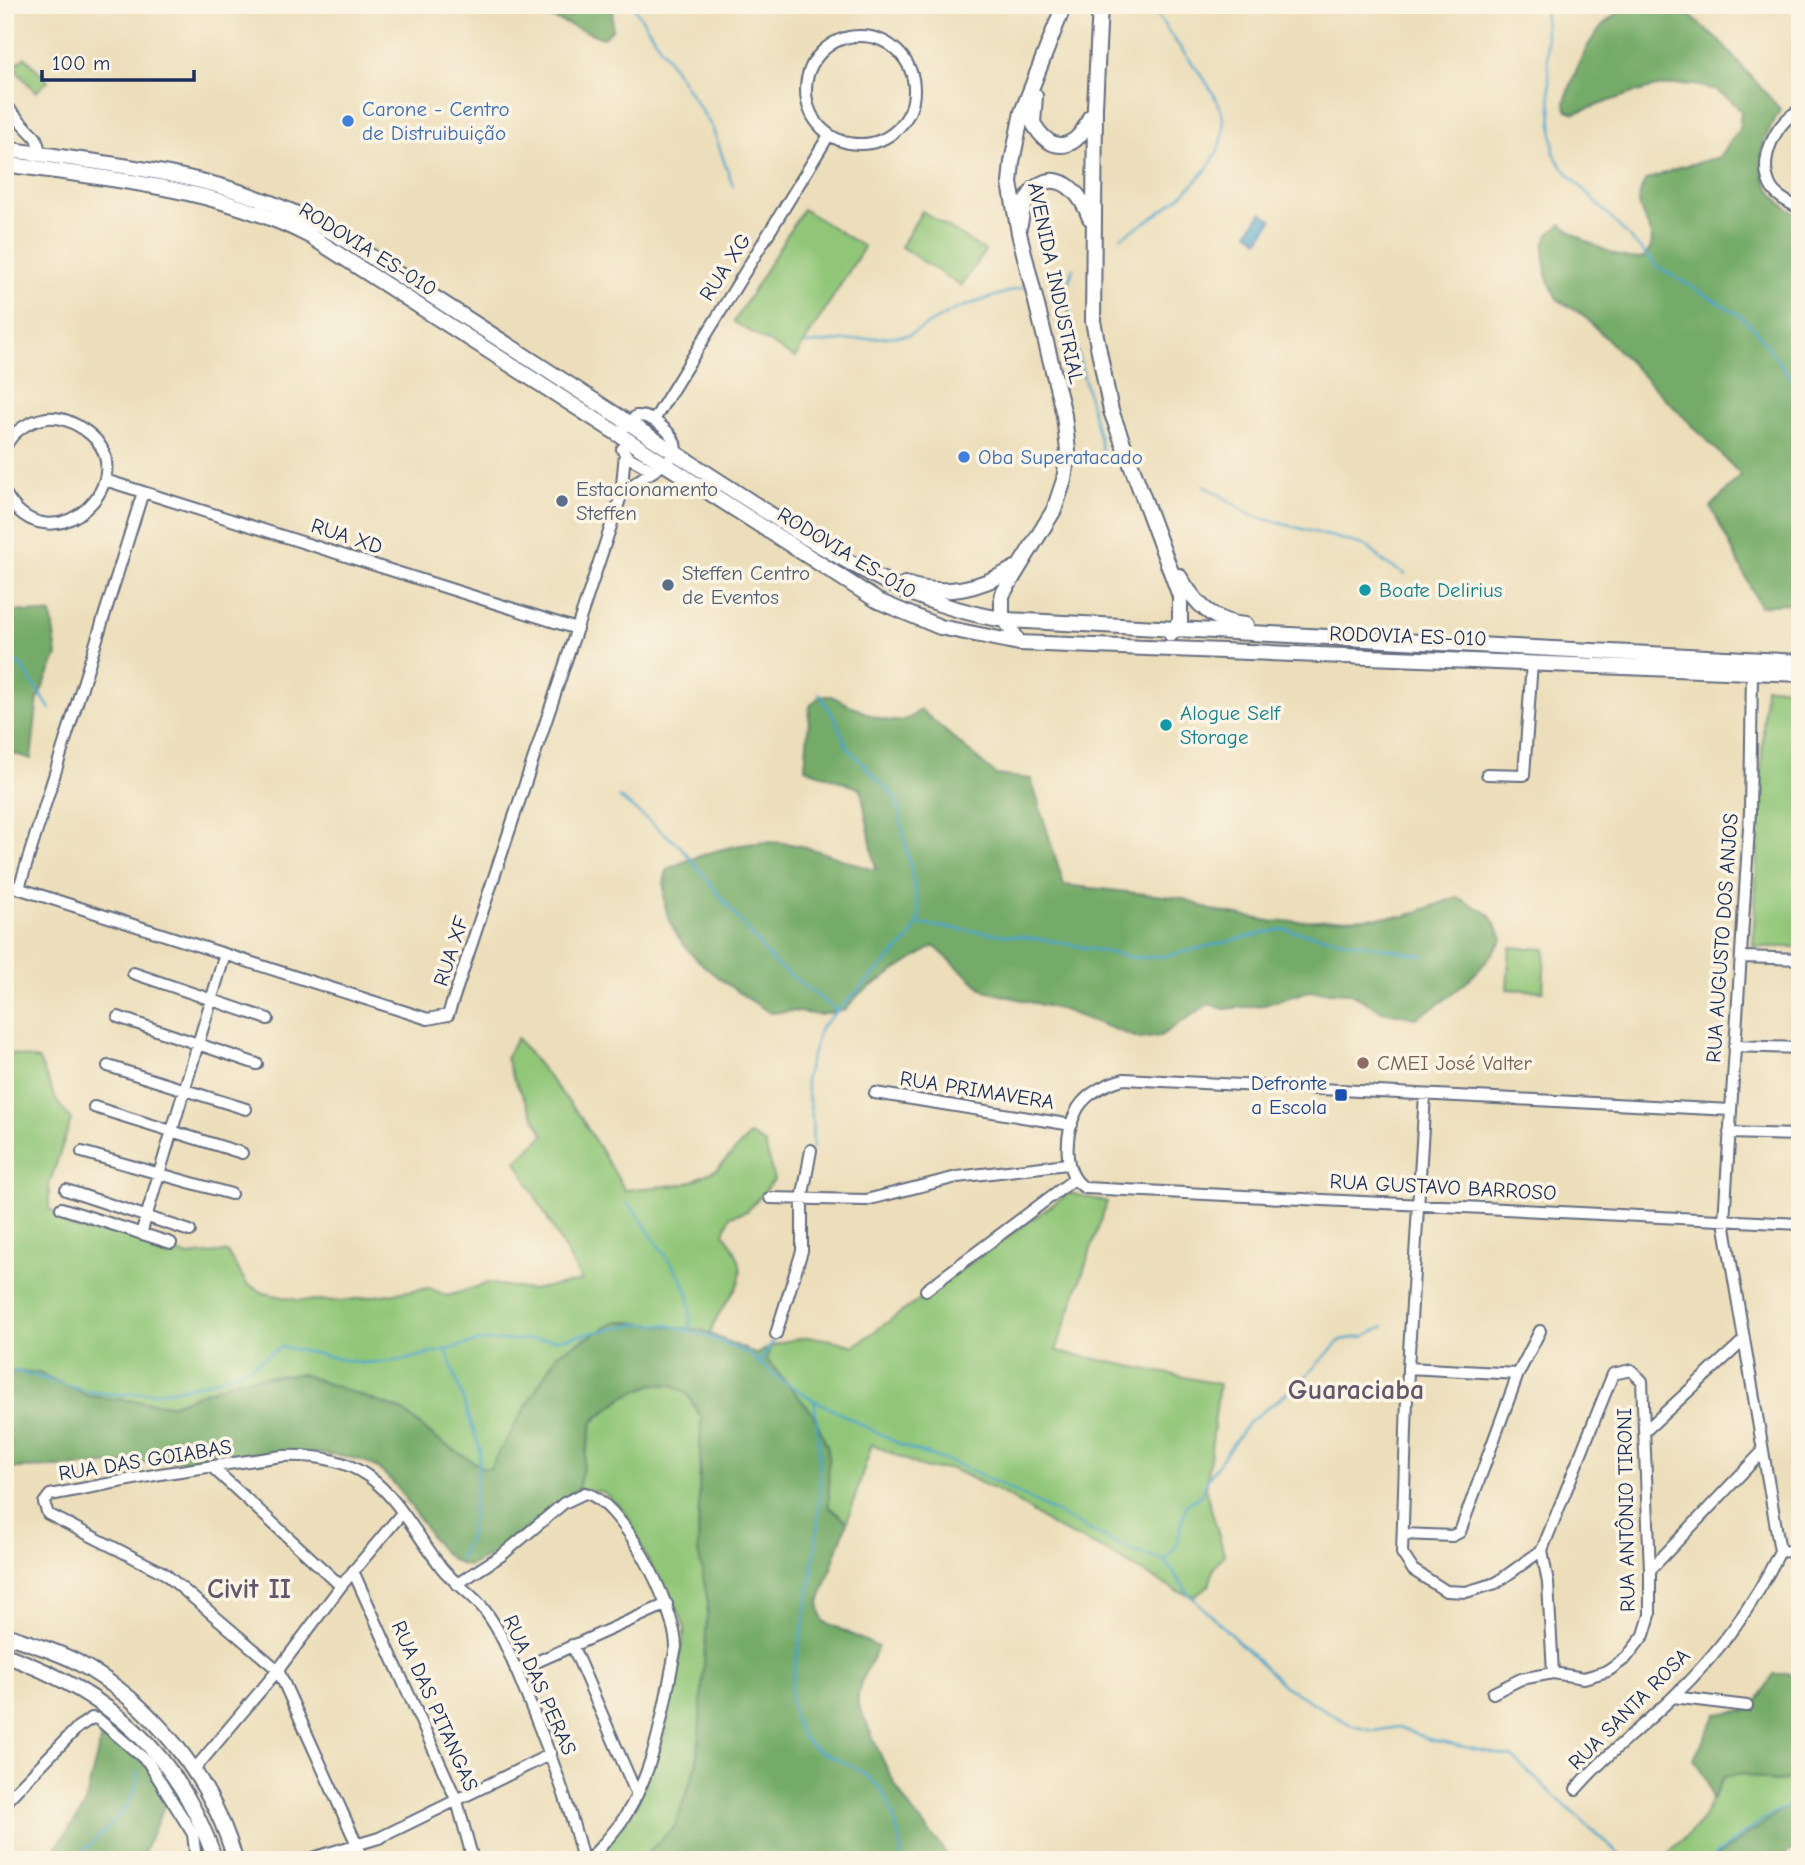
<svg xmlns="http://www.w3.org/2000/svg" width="1805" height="1865" font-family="'Comic Neue',sans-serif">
  <rect width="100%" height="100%" fill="#fcf5e5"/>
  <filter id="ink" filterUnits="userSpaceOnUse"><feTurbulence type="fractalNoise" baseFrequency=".0143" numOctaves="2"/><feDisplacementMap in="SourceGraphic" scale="14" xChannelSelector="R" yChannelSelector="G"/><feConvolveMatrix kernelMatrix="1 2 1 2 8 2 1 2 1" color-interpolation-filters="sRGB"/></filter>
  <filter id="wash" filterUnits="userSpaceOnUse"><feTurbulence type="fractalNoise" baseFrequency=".00686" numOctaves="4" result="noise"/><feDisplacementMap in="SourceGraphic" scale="28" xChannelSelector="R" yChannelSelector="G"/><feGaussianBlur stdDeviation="1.57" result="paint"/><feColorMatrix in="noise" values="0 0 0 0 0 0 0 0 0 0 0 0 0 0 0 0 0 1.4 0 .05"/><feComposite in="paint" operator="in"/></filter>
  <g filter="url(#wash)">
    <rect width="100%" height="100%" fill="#ecdeba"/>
    <path fill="#91c678" stroke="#567a6b" stroke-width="2" d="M 25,57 L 48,81 L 36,92 L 13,67 Z
      M 803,209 L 864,247 L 795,358 L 734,322 Z
      M 922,211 L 985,251 L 961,286 L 901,247 Z
      M 1765,687 L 1800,688 L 1800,947 L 1753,947 Z
      M 1510,947 L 1545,949 L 1543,991 L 1507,989 Z
      M 517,1038 L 580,1116 L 625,1190 L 686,1184 L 717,1169 L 750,1135 L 765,1144 L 774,1180 L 747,1211 L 730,1216 L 724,1233 C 763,1287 723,1290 710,1334 L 701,1330 L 618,1321 L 557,1354 L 490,1468 L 483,1468 L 435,1438 L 403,1411 L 301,1374 L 239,1379 L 171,1405 L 88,1396 L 39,1373 L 5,1371 L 5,1052 L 39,1060 L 56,1100 L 71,1120 L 49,1185 L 49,1208 L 70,1227 L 96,1232 L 119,1232 L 188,1256 L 227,1252 L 247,1284 L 264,1293 L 297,1300 L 342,1301 L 429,1288 L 448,1296 L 488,1283 L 530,1290 L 582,1281 L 516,1161 L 544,1135 L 512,1075 L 506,1058 Z
      M 1069,1193 L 1107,1202 L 1056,1351 L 1219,1384 L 1206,1491 L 1224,1554 L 1214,1568 L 1209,1586 L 1195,1596 L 1176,1591 L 1106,1551 L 1054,1527 L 1010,1497 L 965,1475 L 952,1469 L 926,1469 L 872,1444 L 847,1522 L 829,1507 L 827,1479 L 814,1415 L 767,1360 L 770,1347 C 804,1333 820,1336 854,1346 Z
      M 653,1384 L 672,1385 L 687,1394 L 701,1417 L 698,1551 L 708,1602 L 707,1629 L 697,1763 L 675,1826 L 640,1860 L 595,1860 L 637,1804 L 667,1724 L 685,1628 L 673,1598 L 653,1571 L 625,1511 L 603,1492 L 578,1489 L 593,1422 L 623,1397 Z
      M 1745,1774 L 1774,1782 L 1800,1777 L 1800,1800 L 1712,1860 L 1661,1860 L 1700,1823 L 1723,1777 Z"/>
    <path fill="#74ab68" stroke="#486d63" stroke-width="2" d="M 471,5 L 613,5 L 612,30 L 603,38 L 521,6 L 498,14 Z
      M 1631,5 L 1678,5 L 1720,42 L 1780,109 C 1775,121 1764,136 1762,149 C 1758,177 1774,204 1800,216 L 1800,603 L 1760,606 L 1711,507 L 1741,475 L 1584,316 L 1557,299 L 1546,275 L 1544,246 L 1548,235 L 1561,224 C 1575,237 1627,265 1644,257 C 1665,236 1637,220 1639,198 C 1639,193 1643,186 1645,181 L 1680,167 L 1720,157 L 1739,129 L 1741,111 C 1699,58 1626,97 1575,113 L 1566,110 L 1565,101 C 1578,63 1592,23 1631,5 Z
      M 5,610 L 51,614 L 57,655 L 38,698 L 31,759 L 5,751 Z
      M 820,696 L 831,696 C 859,708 897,738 920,709 L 996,775 L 1031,779 L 1064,885 L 1182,898 L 1211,910 L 1275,922 L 1406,916 L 1457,897 L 1489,914 L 1503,938 C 1482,973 1452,997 1416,1018 L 1382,1011 L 1350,993 L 1309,991 L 1264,1005 L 1224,1009 L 1209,1004 L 1160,1036 L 1140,1039 L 1063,1010 L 985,991 L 934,946 L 859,994 L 845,1010 L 819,1015 L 793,1011 L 770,1013 C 720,980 648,939 667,869 C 701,854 745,839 783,843 C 814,846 846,863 876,870 L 861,789 L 805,768 L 810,706 Z
      M 618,1321 L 701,1330 L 756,1354 L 770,1347 L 767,1360 L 814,1415 L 828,1448 L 829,1507 L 847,1522 L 819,1603 L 823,1621 L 878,1647 C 869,1666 856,1684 858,1705 C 875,1740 889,1781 913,1812 C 926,1829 939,1842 950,1860 L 640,1860 L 675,1826 L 697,1763 L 708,1602 L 698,1551 L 701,1417 L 687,1394 L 672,1385 L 653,1384 L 623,1397 L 593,1421 L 578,1489 L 494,1554 L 469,1566 C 428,1564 410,1471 357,1459 C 313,1448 269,1456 224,1458 C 151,1462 78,1468 5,1468 L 5,1371 L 39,1373 L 88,1396 L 171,1405 L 240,1379 L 301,1374 L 403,1411 L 435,1438 L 483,1468 L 490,1468 L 557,1354 Z
      M 1774,1674 L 1787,1674 L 1800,1680 L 1800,1777 L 1774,1782 L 1745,1774 L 1724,1777 L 1712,1800 L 1707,1781 L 1694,1759 L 1716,1714 L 1753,1709 Z
      M 104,1725 L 125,1742 L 170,1792 L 141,1860 L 47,1860 L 84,1808 Z
      M 1797,1800 L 1800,1845 L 1777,1860 L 1712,1860 Z"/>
    <path fill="#4da5ca" stroke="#346a94" stroke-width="2" d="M 1262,212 L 1272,220 L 1259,240 L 1248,232 Z"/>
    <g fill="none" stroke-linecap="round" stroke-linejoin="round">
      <path stroke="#4da5ca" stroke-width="2.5" d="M 633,5 L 712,127 L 733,186
        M 1544,5 L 1554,153 L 1561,166 L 1658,267 L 1738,314 L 1755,329 L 1800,392
        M 1121,237 C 1161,214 1244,160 1219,105 C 1203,69 1169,41 1153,5
        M 1073,268 L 1066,290 L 1071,327 L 1103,453
        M 806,344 L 909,335 L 956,309 L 1023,287
        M 1204,485 L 1253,516 L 1367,546 L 1385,563 L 1405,574
        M 5,653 L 23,668 L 50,709
        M 619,797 L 680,846 L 774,963 L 837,1011
        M 918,924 L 1053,941 L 1135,958 L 1166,956 L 1282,929 L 1425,956
        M 813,1148 L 812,1116 L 805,1079 L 820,1028 L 909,940 L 920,917 L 897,800 L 847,747 L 837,722 L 819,693
        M 627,1203 C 639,1213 644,1225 653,1238 C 676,1272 696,1285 689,1331
        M 446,1350 L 480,1449 L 470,1535 L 459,1559
        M 760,1363 L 776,1336
        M 5,1370 C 38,1373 67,1389 99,1393 C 143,1398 201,1387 242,1371 C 257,1365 268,1353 283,1347 L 360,1363 L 383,1362 L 404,1360 L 481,1341 L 559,1339 L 638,1324 L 669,1325 L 713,1338 L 749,1354 L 781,1380 L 814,1400 L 907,1448 L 954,1463 L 998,1483 L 1127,1549 L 1165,1561 L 1189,1594 L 1284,1686 L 1353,1726 L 1373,1731 L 1399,1727 L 1431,1740 L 1512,1757 L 1625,1860
        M 814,1400 C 830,1503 810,1591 790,1691 C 797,1772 836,1742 876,1784 C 894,1803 899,1835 902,1860
        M 1165,1561 L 1176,1546 L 1186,1505 L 1201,1495 L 1208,1478 L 1248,1423 L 1297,1385 L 1341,1340 L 1365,1336 L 1384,1326
        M 76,1860 C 95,1835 141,1808 137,1772
        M 1709,1860 L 1761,1821 L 1800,1800"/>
    </g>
  </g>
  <g filter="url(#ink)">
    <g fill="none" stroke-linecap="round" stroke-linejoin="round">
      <g stroke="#646c7e" stroke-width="14">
        <path id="street" d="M806 90a54 54 0 1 1 108 0a54 54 0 1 1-108 0Z
          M 5,105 L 36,138 L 41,154
          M 1800,110 C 1776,122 1758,158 1770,185 C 1774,195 1790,204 1800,208
          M 654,420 L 829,135
          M 5,448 C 12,431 29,421 47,418 C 61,416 75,423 86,431 C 149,476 50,573 5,493
          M 622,449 L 628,457 L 654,471
          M 105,480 L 577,629
          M 621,496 C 627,491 632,485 638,481 C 653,469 694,457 666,430 C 658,422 648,415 636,416 L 624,428
          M 1487,774 L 1524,775 L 1532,662
          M 5,884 L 428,1019 L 448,1015 L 621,496 L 625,453
          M 19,888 L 143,492
          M 1743,957 L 1800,959
          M 133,973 L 268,1019
          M 118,1017 L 257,1064
          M 1734,1046 L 1800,1048
          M 108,1066 L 246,1109
          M 875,1093 L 1072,1125
          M 1425,1095 L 1408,1368 L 1402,1553 L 1413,1570 L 1446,1591 L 1466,1592 L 1496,1583 L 1542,1550 L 1613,1374 L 1631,1370 L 1642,1381 L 1650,1570 L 1650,1615 L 1644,1635 L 1626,1658 L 1608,1671 L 1584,1678 L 1553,1673 L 1521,1679 L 1493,1693
          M 94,1107 L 242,1153
          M 1731,1110 L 1124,1079 C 1108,1083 1088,1092 1078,1108 C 1065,1131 1061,1173 1085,1188 L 1800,1224
          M 1729,1133 L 1800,1135
          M 82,1152 L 231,1194
          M 66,1190 L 190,1231
          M 770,1198 L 866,1200 L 957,1177 L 1067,1164
          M 61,1208 L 171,1243
          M 141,1234 L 225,954
          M 926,1290 L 1073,1180
          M 776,1334 L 802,1251 L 802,1200 L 811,1150
          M 1408,1368 L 1518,1374
          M 1645,1431 L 1742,1342
          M 213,1468 L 341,1586
          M 1403,1534 L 1452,1536 L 1460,1532 L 1518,1374 L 1540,1331
          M 1542,1550 L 1548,1583 L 1553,1673
          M 1780,1551 L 1800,1552
          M 1650,1570 L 1763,1451
          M 353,1571 L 457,1801 L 473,1860
          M 457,1584 L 502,1555 L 564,1503 L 585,1493 C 624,1502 676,1610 676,1647 C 664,1704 657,1767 624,1818 C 614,1833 601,1846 589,1860
          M 572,1645 L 637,1795
          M 516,1671 L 667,1604
          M 1673,1697 L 1747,1706
          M 193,1771 L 278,1670 L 341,1586 L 402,1513
          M 1576,1789 C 1606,1754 1640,1729 1673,1697 C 1718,1654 1753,1607 1780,1551 L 1724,1221 L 1750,812 L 1752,672 L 1749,665
          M 5,1802 L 78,1727 L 92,1718 L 98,1719 L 148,1762 L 193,1834 L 196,1860
          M 305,1860 L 379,1838 L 551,1754
          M 362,1860 L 358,1847 L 278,1670 L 164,1573 L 48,1514 L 44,1503 L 50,1495 L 160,1474 L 282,1456 C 378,1453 391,1499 441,1567 C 454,1584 474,1594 486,1612 C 504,1636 514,1666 526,1694 C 548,1748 569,1802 583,1860"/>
      </g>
      <g stroke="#646c7e" stroke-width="18">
        <path id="secondary" d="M 1100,5 L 1095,107 L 1093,321 L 1111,411 L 1180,596 L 1180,621 L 1171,634
          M 1035,96 L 1033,123 C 1053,157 1077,149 1090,117
          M 5,149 C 124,167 233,173 339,236 L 804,536 C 871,576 927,608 1006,620 L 1800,662
          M 5,164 C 109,179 215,187 310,236 L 878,601 L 940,627 L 1019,643 L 1800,674
          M 1020,224 C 1028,168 1071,167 1090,218
          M 1179,576 C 1195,603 1213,623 1246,625
          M 905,584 C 946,597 979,589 1015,568
          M 1019,643 L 1002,614 L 1002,595 L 1054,510 L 1064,480 L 1068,451 L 1064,415 L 1019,233 L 1010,183 L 1012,162 L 1022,112 L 1064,5
          M 5,1635 C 29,1643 53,1650 75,1661 C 151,1702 212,1777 235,1860
          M 5,1655 C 109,1693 179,1753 215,1860"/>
      </g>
      <use href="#street" stroke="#fff" stroke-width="10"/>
      <use href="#secondary" stroke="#fff" stroke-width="14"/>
    </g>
  </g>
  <g fill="#3f7fe0" stroke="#fcf5e5" stroke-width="2.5">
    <circle cx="348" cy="121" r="7"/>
    <circle cx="964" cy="457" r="7"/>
  </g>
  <g fill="#5c6f8a" stroke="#fcf5e5" stroke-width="2.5">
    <circle cx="562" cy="501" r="7"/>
    <circle cx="668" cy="585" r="7"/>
  </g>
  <g fill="#0f9aa8" stroke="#fcf5e5" stroke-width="2.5">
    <circle cx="1365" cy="590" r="7"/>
    <circle cx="1166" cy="725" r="7"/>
  </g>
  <circle fill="#8d6e63" stroke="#fcf5e5" stroke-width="2.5" cx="1363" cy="1063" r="7"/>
  <rect fill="#1a4fb4" stroke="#fcf5e5" stroke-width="2.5" x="1334" y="1088" width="14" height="14" rx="3.5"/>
  <g text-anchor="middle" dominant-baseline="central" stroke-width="7" stroke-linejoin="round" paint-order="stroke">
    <g font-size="21" fill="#366cbe" stroke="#fcf5e5" text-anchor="start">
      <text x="362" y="109">Carone - Centro<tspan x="362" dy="24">de Distruibuição</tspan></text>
      <text x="978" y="457">Oba Superatacado</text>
    </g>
    <g font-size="21" fill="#1b2f5e" stroke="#fcf5e5">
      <text transform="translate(368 249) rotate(32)">RODOVIA ES-010</text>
      <text transform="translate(725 267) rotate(-57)">RUA XG</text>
      <text transform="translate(1056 283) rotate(78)">AVENIDA INDUSTRIAL</text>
      <text transform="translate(347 536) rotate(18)">RUA XD</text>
      <text transform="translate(847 553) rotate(31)">RODOVIA ES-010</text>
      <text transform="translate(1408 636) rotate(2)">RODOVIA ES-010</text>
      <text transform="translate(1722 938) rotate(-86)">RUA AUGUSTO DOS ANJOS</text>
      <text transform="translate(451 951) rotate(-72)">RUA XF</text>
      <text transform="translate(977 1090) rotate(9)">RUA PRIMAVERA</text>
      <text transform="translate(1443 1187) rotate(3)">RUA GUSTAVO BARROSO</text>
      <text transform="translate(145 1460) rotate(-9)">RUA DAS GOIABAS</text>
      <text transform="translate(1626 1510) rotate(-91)">RUA ANTÔNIO TIRONI</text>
      <text transform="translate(540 1685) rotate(66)">RUA DAS PERAS</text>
      <text transform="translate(435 1706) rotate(66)">RUA DAS PITANGAS</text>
      <text transform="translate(1629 1709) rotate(-45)">RUA SANTA ROSA</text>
    </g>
    <g font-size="21" fill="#4e5e75" stroke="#fcf5e5" text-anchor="start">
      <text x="576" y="489">Estacionamento<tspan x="576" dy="24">Steffen</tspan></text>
      <text x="682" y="573">Steffen Centro<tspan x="682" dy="24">de Eventos</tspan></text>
    </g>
    <g font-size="21" fill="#0d838f" stroke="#fcf5e5" text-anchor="start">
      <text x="1379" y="590">Boate Delirius</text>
      <text x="1180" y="713">Alogue Self<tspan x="1180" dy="24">Storage</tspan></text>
    </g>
    <g font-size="21" fill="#785e54" stroke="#fcf5e5" text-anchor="start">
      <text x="1377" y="1063">CMEI José Valter</text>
    </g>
    <g font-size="21" fill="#164399" stroke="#fcf5e5" text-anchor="end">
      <text x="1327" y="1083">Defronte<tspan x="1327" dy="24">a Escola</tspan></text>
    </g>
    <g font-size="28" font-weight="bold" fill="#66566c" stroke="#fcf5e5">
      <text x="1356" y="1390">Guaraciaba</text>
      <text x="249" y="1589">Civit II</text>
    </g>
  </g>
  <rect width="1805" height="1865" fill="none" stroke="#fcf5e5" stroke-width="28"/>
  <path d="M42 70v10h152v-10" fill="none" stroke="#1b2f5e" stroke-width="3.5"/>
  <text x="52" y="70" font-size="21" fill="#1b2f5e" stroke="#fcf5e5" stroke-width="5" paint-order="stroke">100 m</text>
</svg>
